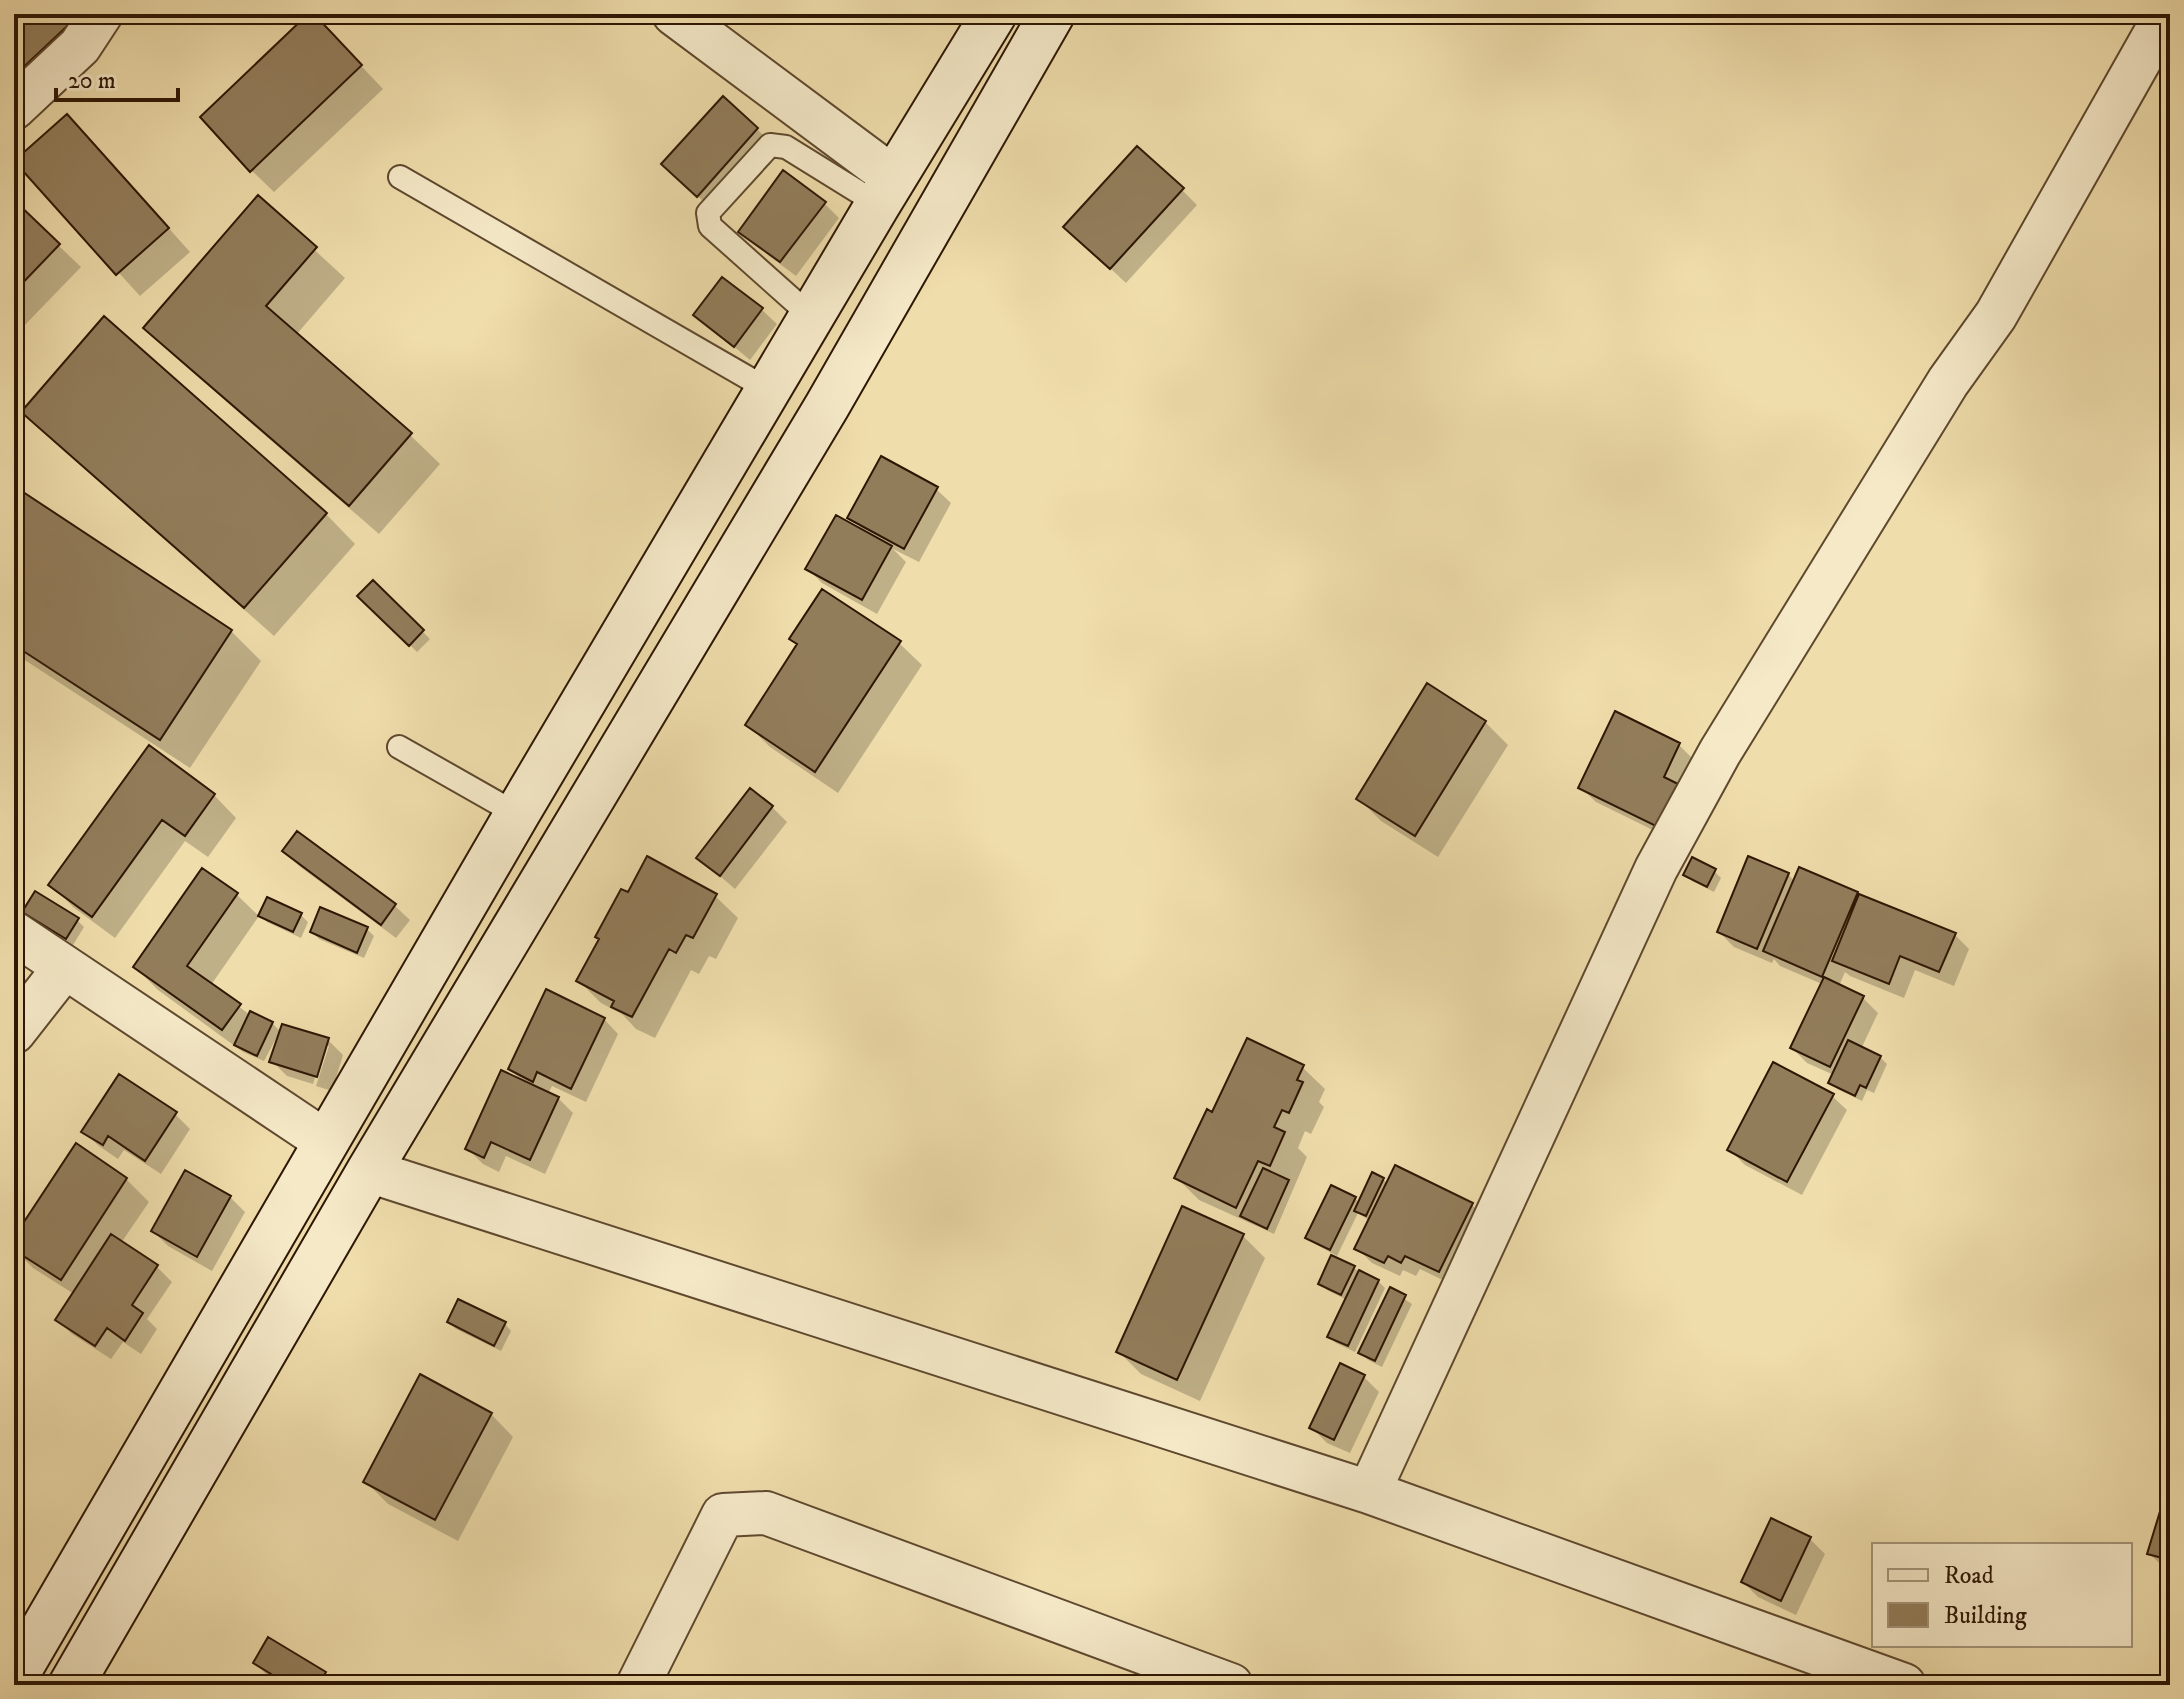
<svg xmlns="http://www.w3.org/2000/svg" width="2184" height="1699" font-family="'IM FELL DW Pica',serif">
  <rect width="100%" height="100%" fill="#efddab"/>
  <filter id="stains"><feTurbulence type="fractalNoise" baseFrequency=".0025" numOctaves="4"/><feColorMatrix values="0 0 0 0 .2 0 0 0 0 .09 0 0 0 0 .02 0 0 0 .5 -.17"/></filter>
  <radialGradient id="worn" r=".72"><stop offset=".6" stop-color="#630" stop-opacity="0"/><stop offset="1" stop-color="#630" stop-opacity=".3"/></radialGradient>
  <path fill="#0003" d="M 14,14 L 106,14 L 14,119 Z
    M 312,14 L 383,89 L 274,192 L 251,170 Z
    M 757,129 L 772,144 L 713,210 L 679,179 Z
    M 89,139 L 190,252 L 140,296 L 17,161 Z
    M 1182,190 L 1197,205 L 1126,283 L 1081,241 Z
    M 258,198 L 345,278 L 296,335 L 410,435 L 440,464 L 379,534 L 175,357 L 146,328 Z
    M 14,203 L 81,267 L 22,328 L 14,320 Z
    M 824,203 L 839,218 L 796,276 L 756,246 L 741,231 Z
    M 722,279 L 762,310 L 777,324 L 750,360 L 695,314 Z
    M 23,412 L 326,514 L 355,544 L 274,636 L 53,441 Z
    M 14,489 L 231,631 L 261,661 L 190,768 L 14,653 Z
    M 936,489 L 951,503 L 919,562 L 893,549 L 906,562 L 877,614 L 822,583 L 808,569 L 863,530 L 850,517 Z
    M 373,583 L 430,639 L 417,652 L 360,596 Z
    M 899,643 L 922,665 L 838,793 L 770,747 L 748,725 Z
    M 1485,722 L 1508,745 L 1438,857 L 1381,821 L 1358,798 Z
    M 1679,745 L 1694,760 L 1677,842 L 1596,802 L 1581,788 Z
    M 149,748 L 214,795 L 236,818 L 208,857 L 185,841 L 115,938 L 73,907 L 51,884 Z
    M 772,807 L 787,822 L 735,889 L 699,858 Z
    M 298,834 L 395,906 L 410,920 L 396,938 L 299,866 L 285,851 Z
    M 1800,870 L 1954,934 L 1969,949 L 1954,986 L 1915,970 L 1904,998 L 1850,976 L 1845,972 L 1839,986 L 1863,998 L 1878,1013 L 1861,1049 L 1880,1057 L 1887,1064 L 1874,1093 L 1867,1090 L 1862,1101 L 1837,1089 L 1830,1082 L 1834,1075 L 1807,1063 L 1792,1048 L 1822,984 L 1780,966 L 1774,959 L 1772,963 L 1734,947 L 1719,932 L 1788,874 L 1795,882 Z
    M 1714,871 L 1721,878 L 1714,892 L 1692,881 L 1685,874 Z
    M 236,894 L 259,916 L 211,985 L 250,1015 L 272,1023 L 280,1031 L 264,1061 L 243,1052 L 158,990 L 135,967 Z
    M 629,895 L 715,896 L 738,918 L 716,959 L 709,956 L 699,974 L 691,970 L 655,1038 L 636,1029 L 622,1014 L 601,1003 L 579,981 Z
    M 321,910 L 367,929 L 374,936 L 364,958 L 319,939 L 312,932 Z
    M 25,912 L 77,920 L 84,927 L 73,945 Z
    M 260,915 L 301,915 L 308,922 L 301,938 L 267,922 Z
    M 14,970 L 31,984 L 14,1009 Z
    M 604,1019 L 618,1034 L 586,1102 L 552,1086 L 548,1094 L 558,1098 L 573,1113 L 545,1174 L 506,1156 L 499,1172 L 483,1164 L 468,1149 L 524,1083 L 510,1069 Z
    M 328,1040 L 343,1055 L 332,1091 L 316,1086 L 329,1046 L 325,1046 L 313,1084 L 287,1076 L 272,1061 Z
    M 1302,1067 L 1325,1089 L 1319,1102 L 1324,1107 L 1311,1134 L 1305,1131 L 1298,1148 L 1307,1157 L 1274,1234 L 1199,1200 L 1177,1178 L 1213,1114 Z
    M 1832,1096 L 1847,1110 L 1802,1195 L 1745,1165 L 1730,1150 Z
    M 175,1114 L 190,1129 L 161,1174 L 124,1150 L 118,1159 L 99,1146 L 84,1132 Z
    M 77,1146 L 126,1179 L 149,1202 L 121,1243 L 157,1267 L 172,1282 L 147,1319 L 157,1329 L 141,1354 L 123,1342 L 111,1359 L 72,1334 L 57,1319 L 74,1294 L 33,1268 L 14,1249 L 14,1241 Z
    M 1383,1179 L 1388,1184 L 1471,1204 L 1486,1219 L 1455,1286 L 1420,1269 L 1416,1276 L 1403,1270 L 1400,1276 L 1372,1263 L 1357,1248 L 1370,1221 L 1358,1213 L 1337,1256 L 1315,1244 L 1308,1237 L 1355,1198 L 1360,1204 Z
    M 230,1197 L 245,1212 L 212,1271 L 168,1246 L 153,1231 Z
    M 1243,1236 L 1265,1258 L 1200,1401 L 1141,1374 L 1119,1352 Z
    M 1353,1268 L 1378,1281 L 1385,1288 L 1355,1352 L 1336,1343 L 1329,1336 L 1347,1300 L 1327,1290 L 1320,1284 Z
    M 1391,1290 L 1412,1304 L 1382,1367 L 1368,1360 L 1361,1353 Z
    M 449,1322 L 505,1324 L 511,1331 L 501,1351 L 456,1329 Z
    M 1341,1366 L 1364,1377 L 1379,1392 L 1350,1453 L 1327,1443 L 1312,1428 Z
    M 491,1414 L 513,1437 L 458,1541 L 388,1504 L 366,1482 Z
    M 2170,1485 L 2170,1574 L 2149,1553 Z
    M 1810,1539 L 1825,1554 L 1796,1615 L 1758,1597 L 1743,1582 Z
    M 255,1663 L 324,1673 L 336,1685 L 282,1685 L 270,1678 Z"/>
  <path fill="#927d5b" stroke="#2d1604" stroke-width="2" d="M 14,14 L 80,14 L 14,76 Z
    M 308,14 L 314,14 L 362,65 L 250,172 L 200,117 Z
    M 723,96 L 758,128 L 697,197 L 661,164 Z
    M 67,114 L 169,228 L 116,275 L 14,161 Z
    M 1137,146 L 1184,188 L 1110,269 L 1063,227 Z
    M 783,170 L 826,202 L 780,262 L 738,232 Z
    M 258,195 L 317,247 L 266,306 L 412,433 L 349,506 L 143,328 Z
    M 14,200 L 60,244 L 14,292 Z
    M 722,277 L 763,308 L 734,347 L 693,315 Z
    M 104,316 L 327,513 L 244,608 L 21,412 Z
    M 881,456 L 938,487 L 904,549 L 847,518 Z
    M 14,486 L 232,630 L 160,740 L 14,645 Z
    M 836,515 L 892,546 L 862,600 L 805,569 Z
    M 373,580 L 424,630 L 409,646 L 357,596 Z
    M 822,589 L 901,641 L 815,772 L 745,725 L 797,644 L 789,639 Z
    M 1427,683 L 1486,721 L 1415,836 L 1356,799 Z
    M 1615,711 L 1680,743 L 1664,777 L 1682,786 L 1662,829 L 1578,788 Z
    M 149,745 L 215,794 L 185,836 L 162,820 L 92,917 L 48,885 Z
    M 750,788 L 773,806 L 720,876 L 696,858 Z
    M 297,831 L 396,904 L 381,925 L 282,851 Z
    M 647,856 L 717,894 L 693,938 L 686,935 L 676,953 L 669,949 L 632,1017 L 611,1007 L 614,1001 L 576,981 L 599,939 L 595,937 L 621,889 L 628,892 Z
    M 1748,856 L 1789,873 L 1757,949 L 1717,932 Z
    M 1692,857 L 1716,869 L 1707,887 L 1683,875 Z
    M 1799,867 L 1858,892 L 1822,977 L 1763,951 Z
    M 202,868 L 238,893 L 187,966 L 241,1004 L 222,1030 L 133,967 Z
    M 35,891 L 79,918 L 66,939 L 22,912 Z
    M 1859,894 L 1956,933 L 1939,972 L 1900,956 L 1889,984 L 1832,961 Z
    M 267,897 L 302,913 L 293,932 L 258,916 Z
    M 320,907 L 368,927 L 357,953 L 310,932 Z
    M 1824,977 L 1864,996 L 1830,1067 L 1790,1048 Z
    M 546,989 L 605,1018 L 571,1089 L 537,1072 L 533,1082 L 508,1069 Z
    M 250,1011 L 273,1022 L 257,1056 L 234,1045 Z
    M 282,1024 L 329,1038 L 317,1077 L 269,1062 Z
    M 1247,1038 L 1304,1065 L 1297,1080 L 1303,1082 L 1289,1113 L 1282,1110 L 1274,1127 L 1285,1132 L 1270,1166 L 1258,1161 L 1236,1208 L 1174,1178 L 1207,1109 L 1212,1112 Z
    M 1848,1040 L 1881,1056 L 1866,1088 L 1860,1085 L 1855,1096 L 1828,1083 Z
    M 1773,1062 L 1834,1094 L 1787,1182 L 1727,1150 Z
    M 501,1070 L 559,1097 L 530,1160 L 491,1142 L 484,1158 L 465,1149 Z
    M 119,1074 L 177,1112 L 145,1161 L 108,1136 L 103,1145 L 81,1132 Z
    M 76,1143 L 127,1178 L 61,1280 L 14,1250 L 14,1237 Z
    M 1395,1165 L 1473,1203 L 1439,1272 L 1405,1256 L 1401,1263 L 1388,1256 L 1384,1263 L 1354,1249 Z
    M 1263,1168 L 1289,1180 L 1267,1229 L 1240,1216 Z
    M 185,1170 L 231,1196 L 197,1257 L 151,1231 Z
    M 1372,1172 L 1384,1178 L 1366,1216 L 1354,1211 Z
    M 1331,1185 L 1356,1197 L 1330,1250 L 1305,1238 Z
    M 1182,1206 L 1244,1234 L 1177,1380 L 1116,1352 Z
    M 111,1234 L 158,1265 L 132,1305 L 143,1313 L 125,1341 L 107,1328 L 95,1346 L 55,1320 Z
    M 1331,1255 L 1355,1266 L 1341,1295 L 1318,1284 Z
    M 1359,1270 L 1379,1280 L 1348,1346 L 1327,1337 Z
    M 1390,1287 L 1406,1295 L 1375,1361 L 1358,1353 Z
    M 458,1299 L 506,1322 L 494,1346 L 447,1322 Z
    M 1340,1363 L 1365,1375 L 1334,1440 L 1309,1428 Z
    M 420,1374 L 492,1413 L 435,1520 L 363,1482 Z
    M 2169,1482 L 2170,1482 L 2170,1560 L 2147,1554 Z
    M 1771,1518 L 1811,1537 L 1781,1601 L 1741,1582 Z
    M 268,1637 L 326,1672 L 318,1685 L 289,1685 L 253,1663 Z"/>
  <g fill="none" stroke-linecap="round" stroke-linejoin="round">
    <g stroke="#5e482e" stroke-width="26">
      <path id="lane" d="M 400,177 L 769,390
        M 812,317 L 710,226 L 708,213 L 770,145 L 786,147 L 878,204
        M 399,747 L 517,814"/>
    </g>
    <g stroke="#5e482e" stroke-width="46">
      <path id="street" d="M 674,14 L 894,178
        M 14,108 L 80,46 L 101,14
        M 14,933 L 325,1141
        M 14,1032 L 65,967
        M 369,1171 L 1369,1492 L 1904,1685
        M 1369,1492 L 1656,869 L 1720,752 L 1948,382 L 1996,315 L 2166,14
        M 638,1685 L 723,1515 L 766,1513 L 1231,1685"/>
    </g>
    <g stroke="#2d1604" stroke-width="48">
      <path id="secondary" d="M 14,1679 L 517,814 L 878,204 L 994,14
        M 71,1685 L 369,1171 L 827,406 L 1052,14"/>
    </g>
    <use href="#lane" stroke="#f5e9c8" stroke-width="22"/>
    <use href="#street" stroke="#f5e9c8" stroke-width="42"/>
    <use href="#secondary" stroke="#f5e9c8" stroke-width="44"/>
  </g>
  <rect width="2184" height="1699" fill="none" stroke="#efddab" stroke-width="48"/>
  <rect x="16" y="16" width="2152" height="1667" fill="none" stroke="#2d1604" stroke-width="4"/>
  <rect x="24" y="24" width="2136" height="1651" fill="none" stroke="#2d1604" stroke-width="2"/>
  <rect x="1872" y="1543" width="260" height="104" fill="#f5e9c8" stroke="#a5957a" stroke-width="2"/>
  <rect x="1888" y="1569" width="40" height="12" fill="#f5e9c8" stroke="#a5957a" stroke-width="2"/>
  <text x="1944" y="1583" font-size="24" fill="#2d1604">Road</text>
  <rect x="1888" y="1603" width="40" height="24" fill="#927d5b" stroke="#a5957a" stroke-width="2"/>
  <text x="1944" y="1623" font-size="24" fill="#2d1604">Building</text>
  <path d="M56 88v12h122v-12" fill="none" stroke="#2d1604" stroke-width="4"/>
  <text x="68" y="88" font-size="24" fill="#2d1604" stroke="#f5e9c8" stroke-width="6" paint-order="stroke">20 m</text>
  <rect width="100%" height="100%" filter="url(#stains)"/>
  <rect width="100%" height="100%" fill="url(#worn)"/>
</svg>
